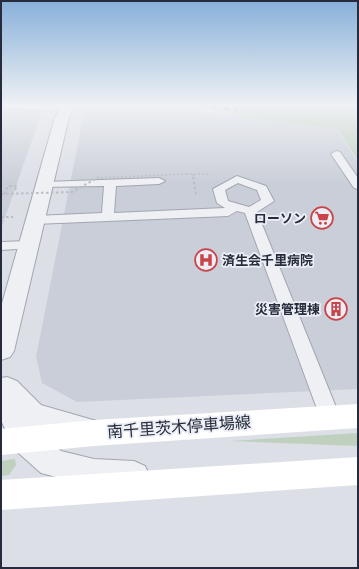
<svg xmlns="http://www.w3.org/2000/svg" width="359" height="569" font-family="'Public Sans','Noto Sans JP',sans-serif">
  <rect width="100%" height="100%" fill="#dcdfe6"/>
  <path fill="#caced8" d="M 1,104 L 44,106 L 1,229 Z
    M 94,104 L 134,104 L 337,130 L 358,163 L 358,389 L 77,402 L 42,383 L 36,357 L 84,113 Z"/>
  <path fill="#c0d0be" d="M 240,104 L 358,104 L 358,161 L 338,130 L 231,116 Z
    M 358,433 L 358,446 L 230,441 Z
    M 15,459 L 16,465 L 9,475 L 1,476 L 1,461 Z"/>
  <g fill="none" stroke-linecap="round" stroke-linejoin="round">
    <g stroke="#a2a6b0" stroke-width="2">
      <path id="service" d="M 336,151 L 340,152 L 358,178 L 358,189 L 354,188 L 331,154 Z
        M 237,176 L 266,186 L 274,201 L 257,212 L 340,417 L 337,423 L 330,425 L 323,423 L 320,417 L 245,213 L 237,211 L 228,216 L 35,224 L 29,220 L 35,216 L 102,213 L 104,186 L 40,187 L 38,185 L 40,183 L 44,182 L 159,178 L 165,181 L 159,184 L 116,186 L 114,213 L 225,208 L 217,203 L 213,189 ZM 238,183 L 257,190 L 261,200 L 249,207 L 228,201 L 225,190 Z
        M 28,241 L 33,242 L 35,245 L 33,248 L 1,250 L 1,242 Z"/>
    </g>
    <g stroke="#a2a6b0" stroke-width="2">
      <path id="minor" d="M 1,104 L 72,104 L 74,107 L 68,111 L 1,108 Z
        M 7,377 L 17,381 L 41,405 L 100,422 L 104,431 L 100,440 L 89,443 L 33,426 L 36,431 L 61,451 L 94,459 L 134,461 L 145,466 L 150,476 L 145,486 L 134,491 L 94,487 L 41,473 L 14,449 L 1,420 L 1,378 Z"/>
    </g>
    <g stroke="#a2a6b0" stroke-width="2">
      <path id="tertiary" d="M 64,104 L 76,104 L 69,117 L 14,351 L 10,357 L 1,360 L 1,307 L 55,117 Z"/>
    </g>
    <path stroke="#bbbdc4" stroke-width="1.5" stroke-dasharray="2 2" stroke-linecap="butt" d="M 317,104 L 358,110
      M 186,174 L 211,174
      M 193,174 L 194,178"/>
    <path stroke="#bbbdc4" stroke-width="2" stroke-dasharray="2.5 2.5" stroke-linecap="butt" d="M 193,177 L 196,195
      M 4,194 L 8,186 L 17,186 L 15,190
      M 1,217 L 13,217"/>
    <use href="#service" fill="#eff0f4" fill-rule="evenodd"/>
    <use href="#minor" fill="#eff0f4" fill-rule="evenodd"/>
    <use href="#tertiary" fill="#eff0f4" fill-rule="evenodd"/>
    <path fill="#fff" fill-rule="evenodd" d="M 358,404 L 358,428 L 94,446 L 1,455 L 1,429 L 94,420 Z
      M 358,457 L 358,485 L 1,510 L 1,480 Z"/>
    <g stroke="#767d8f" stroke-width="3">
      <path id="rail" d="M 194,104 L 235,110"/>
    </g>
    <use href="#rail" stroke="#ebeef4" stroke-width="2" stroke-dasharray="6" stroke-linecap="butt"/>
    <path stroke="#bbbdc4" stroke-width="1.5" stroke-dasharray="2 2" stroke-linecap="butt" d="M 97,178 L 186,174"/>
    <path stroke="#bbbdc4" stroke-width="2" stroke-dasharray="2.5 2.5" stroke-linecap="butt" d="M 1,194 L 72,192 L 99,177"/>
  </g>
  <linearGradient id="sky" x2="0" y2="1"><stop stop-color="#88b0da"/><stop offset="0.57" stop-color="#eff1f4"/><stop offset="1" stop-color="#eff1f4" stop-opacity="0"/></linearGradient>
  <rect width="359" height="184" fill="url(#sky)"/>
  <defs>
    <g id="supermarket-ring" transform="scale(1.15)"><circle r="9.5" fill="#ebeef4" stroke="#c94349" stroke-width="1.5"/><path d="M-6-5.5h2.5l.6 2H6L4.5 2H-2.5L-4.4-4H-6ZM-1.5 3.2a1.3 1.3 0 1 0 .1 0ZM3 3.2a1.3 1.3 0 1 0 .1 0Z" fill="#c94349"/></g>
    <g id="hospital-ring" transform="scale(1.15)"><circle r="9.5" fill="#ebeef4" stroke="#c94349" stroke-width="1.5"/><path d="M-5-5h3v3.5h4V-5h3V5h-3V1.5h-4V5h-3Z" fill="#c94349"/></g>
    <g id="building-ring" transform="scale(1.15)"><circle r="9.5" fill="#ebeef4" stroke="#c94349" stroke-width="1.5"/><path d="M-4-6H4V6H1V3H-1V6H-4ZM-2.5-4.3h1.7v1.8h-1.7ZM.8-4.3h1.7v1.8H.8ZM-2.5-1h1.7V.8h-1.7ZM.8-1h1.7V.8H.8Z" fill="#c94349"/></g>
  </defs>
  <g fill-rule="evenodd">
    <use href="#supermarket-ring" x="322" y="218"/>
    <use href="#hospital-ring" x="206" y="260"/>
    <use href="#building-ring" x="336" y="309"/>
  </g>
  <g text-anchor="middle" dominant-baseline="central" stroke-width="3.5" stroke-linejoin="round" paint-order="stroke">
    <g font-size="13" font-weight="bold" fill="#262c3c" stroke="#ebeef4" text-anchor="end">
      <text x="306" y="218">ローソン</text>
      <text x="222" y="260" text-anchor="start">済生会千里病院</text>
      <text x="320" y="309">災害管理棟</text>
    </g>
    <g font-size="16" fill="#262c3c" stroke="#ebeef4">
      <text transform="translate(179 427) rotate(-4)">南千里茨木停車場線</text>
    </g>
  </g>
  <rect width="359" height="569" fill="none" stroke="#262c3c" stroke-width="4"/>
</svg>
